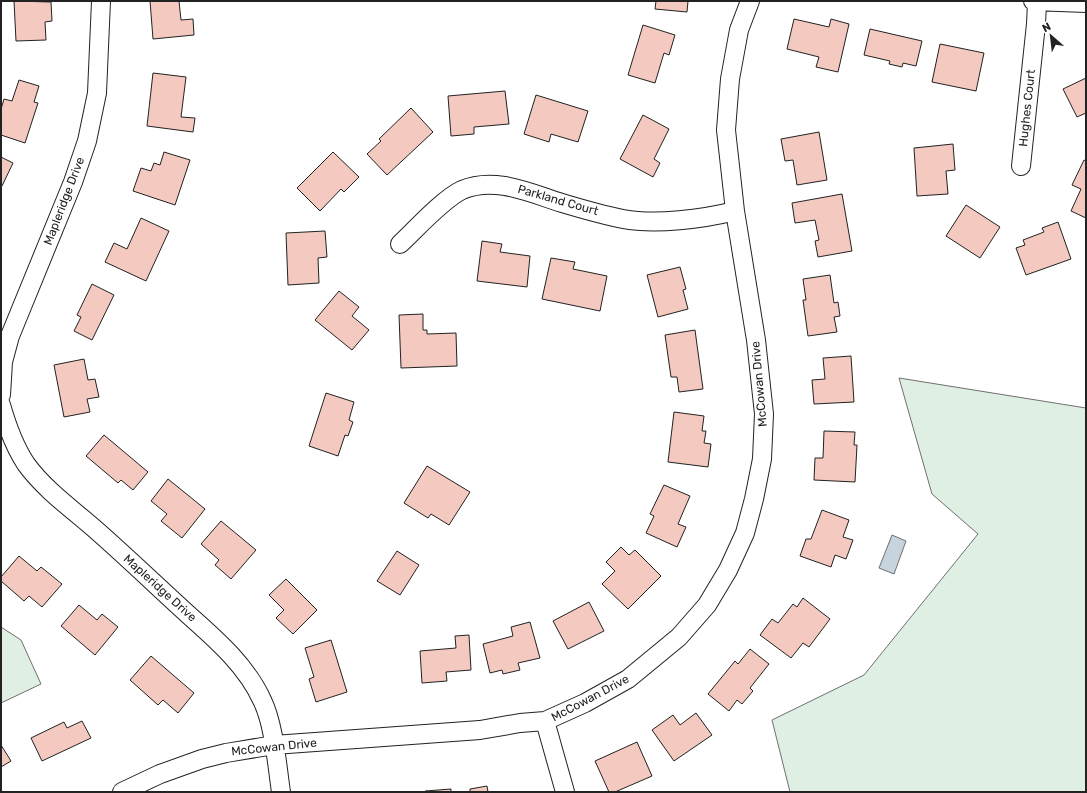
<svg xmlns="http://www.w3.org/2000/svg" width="1087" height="793" font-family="Rubik,sans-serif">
  <rect width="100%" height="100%" fill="#fff"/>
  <path fill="#e0efe3" stroke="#6f6f6f" d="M 899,378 L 1086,408 L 1086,792 L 790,792 L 772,720 L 864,675 L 978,534 L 932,494 Z
    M 1,627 L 21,640 L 41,684 L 1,703 Z"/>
  <path fill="#c7d3dd" stroke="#6f6f6f" d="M 892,535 L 906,541 L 894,574 L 879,568 Z"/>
  <path fill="#f3c9c0" stroke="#222" d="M 14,1 L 51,2 L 52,21 L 45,22 L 46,40 L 16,41 Z
    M 150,1 L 179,1 L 181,20 L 193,19 L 194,35 L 153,39 Z
    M 656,1 L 688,1 L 687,12 L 655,9 Z
    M 794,19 L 829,27 L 831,19 L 849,24 L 838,72 L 816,67 L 819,57 L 787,49 Z
    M 643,25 L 675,35 L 669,55 L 664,53 L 655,83 L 628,75 Z
    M 870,29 L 922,41 L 916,66 L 903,63 L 902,67 L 889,64 L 890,61 L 864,55 Z
    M 940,44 L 984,53 L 976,91 L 932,82 Z
    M 153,73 L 186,77 L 181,117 L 195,118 L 193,132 L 147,126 Z
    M 1086,78 L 1086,113 L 1077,117 L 1063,89 Z
    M 19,80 L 39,86 L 34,102 L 38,103 L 25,143 L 1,135 L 1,109 L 4,99 L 12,101 Z
    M 505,91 L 509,124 L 474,127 L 474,134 L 451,136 L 448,96 Z
    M 536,95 L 588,111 L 578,142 L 551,134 L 549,142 L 524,134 Z
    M 411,108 L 433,132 L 387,175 L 367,154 L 381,141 L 379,139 Z
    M 643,115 L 669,129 L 654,159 L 660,163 L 653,177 L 620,159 Z
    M 819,132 L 827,180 L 797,185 L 793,160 L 785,161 L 781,139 Z
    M 953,144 L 955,170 L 946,171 L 948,194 L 917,196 L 914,148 Z
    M 164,152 L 190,160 L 175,205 L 133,191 L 141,168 L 151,171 L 154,163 L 160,165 Z
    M 333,152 L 359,177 L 344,192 L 341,189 L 320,211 L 297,188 Z
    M 1,157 L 13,163 L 2,186 L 1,185 Z
    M 1084,160 L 1086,161 L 1086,218 L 1071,211 L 1081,189 L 1072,185 Z
    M 842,194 L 852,251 L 818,257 L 815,241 L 819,240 L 815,220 L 795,223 L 792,203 Z
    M 966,205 L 1000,227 L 980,258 L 946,236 Z
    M 141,218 L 169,231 L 146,281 L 105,262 L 114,243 L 127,249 Z
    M 1058,222 L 1071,259 L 1026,275 L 1016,248 L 1025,245 L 1023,240 L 1044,232 L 1042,228 Z
    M 325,231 L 327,257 L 318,258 L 319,283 L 288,285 L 286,233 Z
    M 482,241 L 502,244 L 500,252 L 530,256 L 527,287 L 477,281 Z
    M 551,258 L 575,262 L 573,269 L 607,276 L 600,311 L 542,299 Z
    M 680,267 L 686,289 L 683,290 L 688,309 L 658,317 L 647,275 Z
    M 830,275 L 834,303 L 838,302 L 840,316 L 834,317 L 837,332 L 808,336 L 803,300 L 806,300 L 803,279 Z
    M 92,284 L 114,295 L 92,340 L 74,331 L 81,317 L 77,315 Z
    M 339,291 L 359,307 L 352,316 L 369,330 L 352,350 L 315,320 Z
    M 423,314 L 423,330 L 427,330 L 427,334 L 456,333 L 457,366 L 401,368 L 399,315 Z
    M 695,330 L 703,389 L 679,392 L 677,377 L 671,377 L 665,335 Z
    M 851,356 L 854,402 L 814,404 L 812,380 L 825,379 L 823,358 Z
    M 84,359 L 88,380 L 95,379 L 99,397 L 87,399 L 90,412 L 64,417 L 54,365 Z
    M 326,393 L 354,402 L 349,420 L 353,422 L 348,436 L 345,435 L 338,456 L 309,446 Z
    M 674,412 L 704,416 L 702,431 L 706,431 L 704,443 L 711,444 L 708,467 L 668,462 Z
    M 824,431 L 855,432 L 854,445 L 857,445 L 855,482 L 814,480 L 815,458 L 823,458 Z
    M 104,435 L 148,472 L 133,490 L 121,480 L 118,483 L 86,456 Z
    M 427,466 L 470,492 L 449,525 L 431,514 L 428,518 L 404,503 Z
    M 168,479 L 205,509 L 182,538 L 161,521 L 167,514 L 151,501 Z
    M 664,485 L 690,496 L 678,524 L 686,527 L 677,547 L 646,533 L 654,516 L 650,514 Z
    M 822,510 L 849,520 L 843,537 L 853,540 L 846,559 L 835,555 L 831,567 L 800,556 L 806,539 L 811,539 Z
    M 221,521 L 256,550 L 231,579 L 215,565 L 219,560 L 201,544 Z
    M 621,547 L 629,555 L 635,550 L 661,576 L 628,609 L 602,584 L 615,571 L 606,562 Z
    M 397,551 L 419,565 L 400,595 L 377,581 Z
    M 19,556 L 37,571 L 41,567 L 62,584 L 42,607 L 29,596 L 24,601 L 1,581 L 1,577 Z
    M 286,579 L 317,610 L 293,634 L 276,618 L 284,610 L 269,595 Z
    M 803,598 L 830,619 L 809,647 L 803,643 L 791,658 L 760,635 L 772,619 L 778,623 L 793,604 L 797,607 Z
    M 589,602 L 604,631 L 568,649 L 553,621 Z
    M 79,605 L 97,620 L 102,614 L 118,627 L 95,655 L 61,626 Z
    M 530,622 L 540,658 L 518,663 L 520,670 L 503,674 L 502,670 L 490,673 L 483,644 L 513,636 L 511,627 Z
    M 469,635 L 471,670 L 446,672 L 447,681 L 422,683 L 420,651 L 456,648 L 455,636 Z
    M 331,640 L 347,692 L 316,702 L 309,679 L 314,677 L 305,648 Z
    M 750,649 L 769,664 L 750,688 L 753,691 L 742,704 L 737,700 L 729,711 L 708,694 L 735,661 L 738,664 Z
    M 151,656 L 194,693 L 178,713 L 163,700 L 158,705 L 130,680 Z
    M 696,713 L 712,735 L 674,761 L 652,730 L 673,715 L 680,725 Z
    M 82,721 L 91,738 L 42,761 L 31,738 L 64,722 L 67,728 Z
    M 637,742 L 652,776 L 615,792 L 609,792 L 595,761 Z
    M 1,745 L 11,761 L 1,767 Z
    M 487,786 L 488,792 L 470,792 L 470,789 Z
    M 451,789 L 451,792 L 425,792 L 425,791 Z"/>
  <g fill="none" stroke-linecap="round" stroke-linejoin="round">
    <g stroke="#222" stroke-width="20">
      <path id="street" d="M 1033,1 L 1086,3
        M 1021,166 L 1036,24 L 1037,2
        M 400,244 C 416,229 443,199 462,190 C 495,176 530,193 562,203 C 582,209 603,215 623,219 C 656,225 703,219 735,211
        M 1,395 L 3,362 L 10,336 L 73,182 L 87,141 L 97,93 L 101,1
        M 1,405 C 7,426 14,446 26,464 C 45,490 72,509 96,530 C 129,559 160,589 192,618 C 219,642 247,667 262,700 C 274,724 277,765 281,792
        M 545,721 L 565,792
        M 122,792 L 160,774 L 202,759 L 226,753 L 274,745 L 480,730 L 520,723 L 545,721 L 585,703 L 628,679 L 679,637 L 707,605 L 728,570 L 745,533 L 754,499 L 762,459 L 764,414 L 756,340 L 735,211 L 726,130 L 730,79 L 739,30 L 750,1"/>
    </g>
    <use href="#street" stroke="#fff" stroke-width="18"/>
  </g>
  <g text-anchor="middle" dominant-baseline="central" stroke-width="3" stroke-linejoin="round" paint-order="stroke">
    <g font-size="12" fill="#222" stroke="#fff">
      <text transform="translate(1027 108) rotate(-84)">Hughes Court</text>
      <text transform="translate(558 200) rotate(16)">Parkland Court</text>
      <text transform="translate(64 201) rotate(-69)">Mapleridge Drive</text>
      <text transform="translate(759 384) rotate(-95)">McCowan Drive</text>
      <text transform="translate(160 588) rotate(42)">Mapleridge Drive</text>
      <text transform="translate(590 698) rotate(-28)">McCowan Drive</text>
      <text transform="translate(274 747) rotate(-6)">McCowan Drive</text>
    </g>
  </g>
  <rect width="1087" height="793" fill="none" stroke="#222222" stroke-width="4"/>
  <g transform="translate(1051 36) rotate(332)" stroke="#ffffff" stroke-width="3" paint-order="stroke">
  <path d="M0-3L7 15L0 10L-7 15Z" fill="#222222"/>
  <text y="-6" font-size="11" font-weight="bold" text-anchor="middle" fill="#222222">N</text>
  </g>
</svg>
